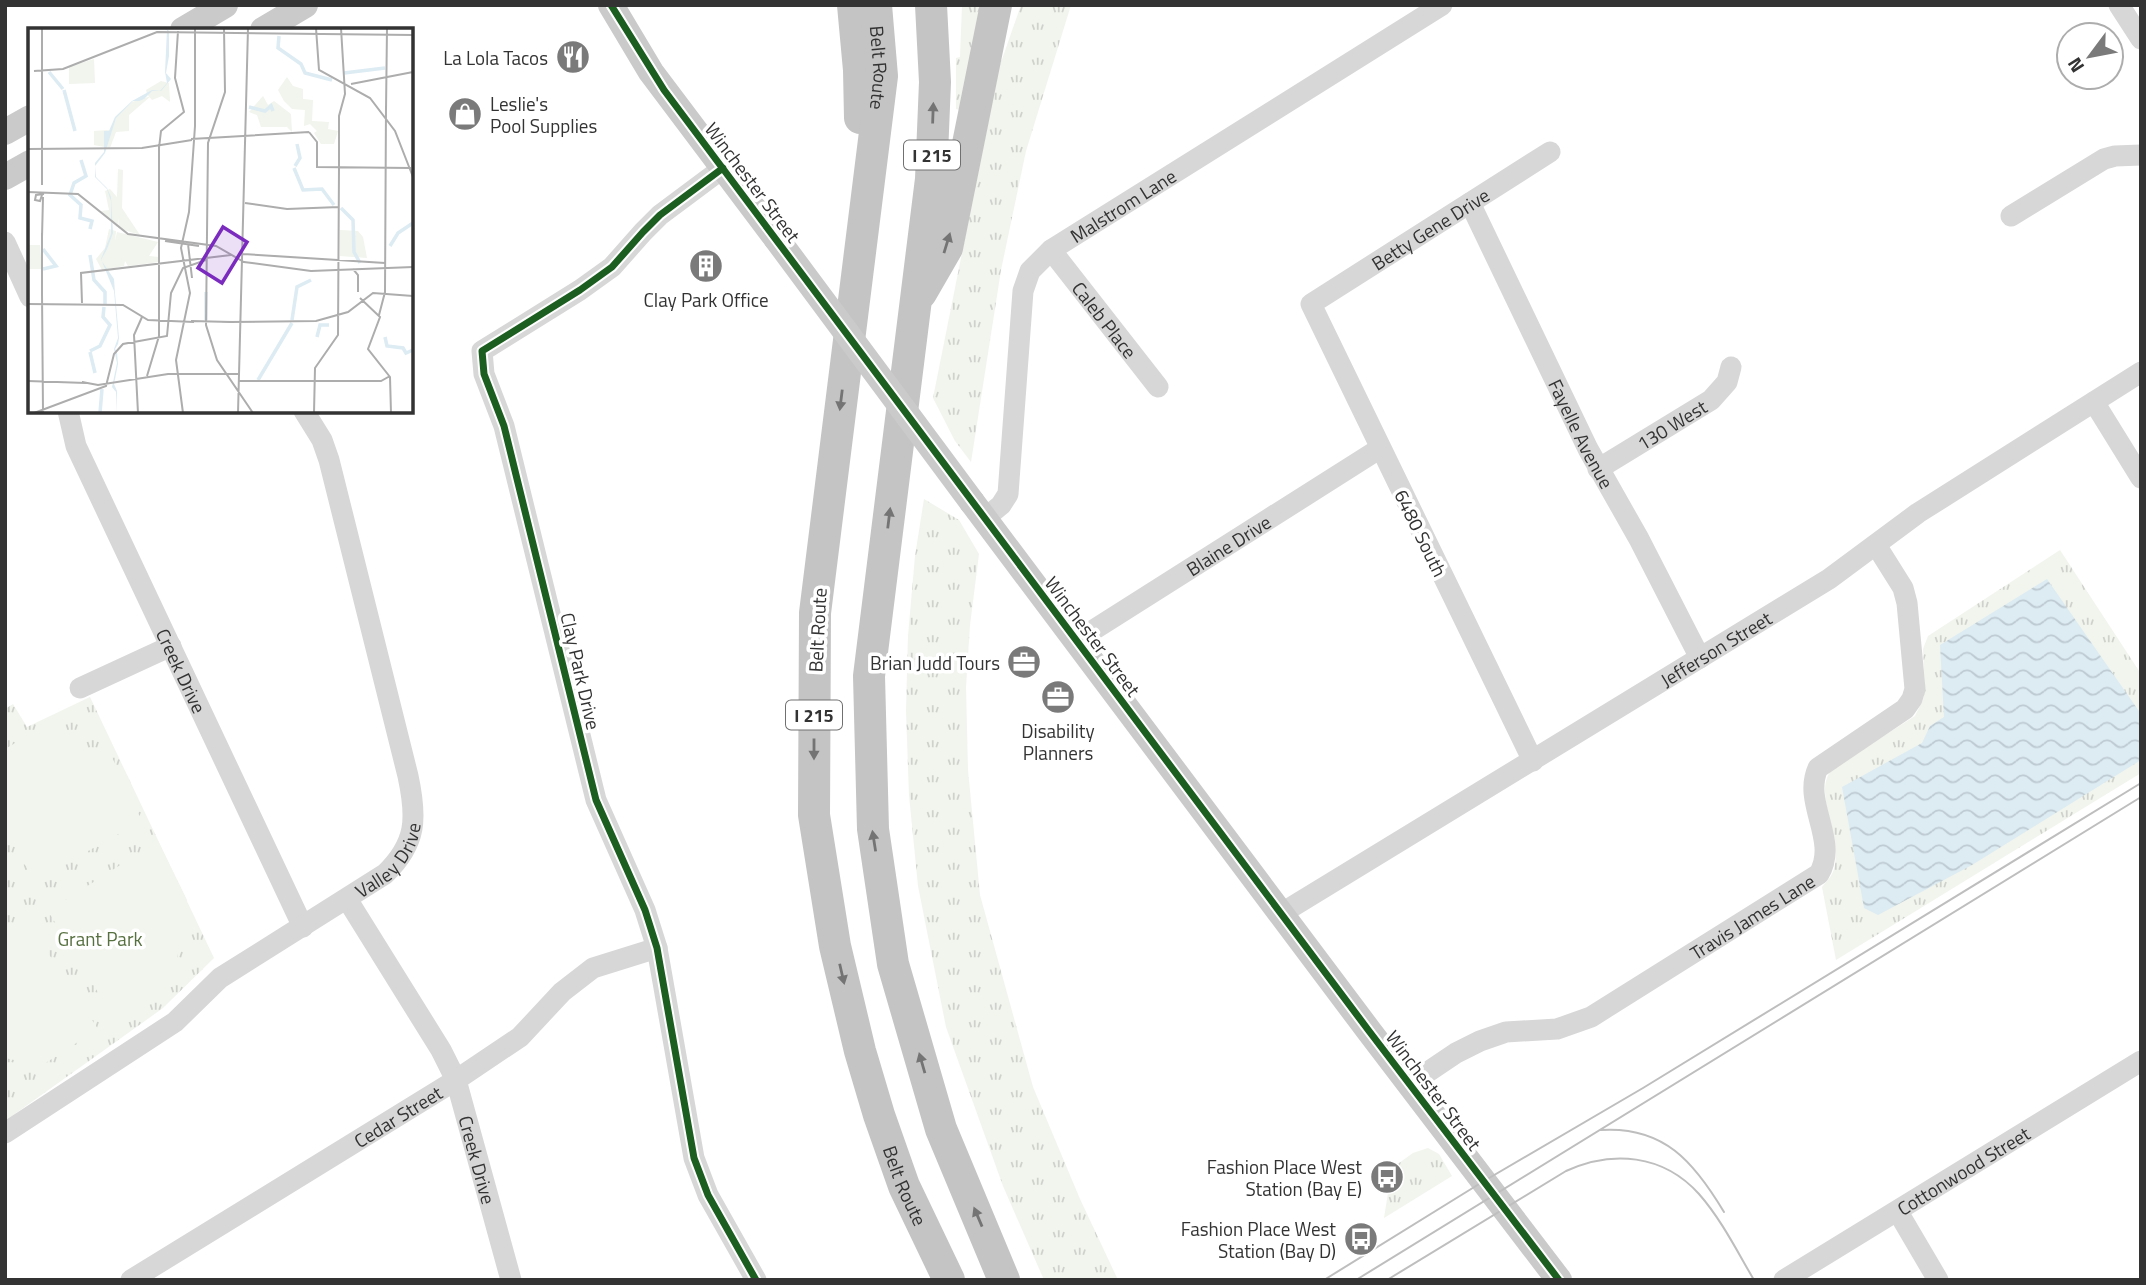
<svg xmlns="http://www.w3.org/2000/svg" width="2146" height="1285" font-family="'Titillium Web',sans-serif">
  <defs>
    <pattern id="grass-tufts" width="24" height="20" patternUnits="userSpaceOnUse" patternTransform="scale(1.75)"><rect width="24" height="20" fill="#f1f5ed"/><path d="M3 7l-1-3M5 7V3M7 7l1-3M15 17l-1-3M17 17v-4M19 17l1-3" fill="none" stroke="#cfd2cc"/></pattern>
    <pattern id="water-waves" width="16" height="10" patternUnits="userSpaceOnUse" patternTransform="scale(1.75)"><rect width="16" height="10" fill="#ddebf3"/><path d="M0 5q4-4 8 0t8 0" fill="none" stroke="#becad1"/></pattern>
  </defs>
  <rect width="100%" height="100%" fill="#fff"/>
  <path fill="url(#grass-tufts)" d="M 962,5 L 980,5 L 961,110 L 956,109 L 956,58 L 960,57 Z
    M 1021,5 L 1071,5 L 1026,151 L 1001,270 L 971,462 L 955,441 L 933,398 L 999,68 Z
    M 924,499 L 959,520 L 979,554 L 970,625 L 966,687 L 968,770 L 980,895 L 988,924 L 1033,1087 L 1080,1199 L 1118,1280 L 1044,1280 L 1003,1186 L 946,1027 L 918,886 L 909,795 L 906,711 L 908,636 L 915,556 Z
    M 2060,550 L 2141,674 L 2141,773 L 1836,960 L 1822,887 C 1827,881 1832,876 1834,869 C 1843,840 1809,787 1835,767 L 1915,716 L 1923,700 L 1925,691 L 1923,649 L 1928,636 Z
    M 90,697 L 214,958 L 163,1008 L 5,1121 L 5,709 L 13,704 L 27,727 Z
    M 1428,1148 L 1439,1154 L 1452,1176 L 1384,1218 L 1392,1168 L 1413,1153 Z"/>
  <path fill="#f1f5ed" d="M 29,735 L 110,753 L 142,821 L 34,881 L 5,829 L 5,749 Z
    M 158,841 L 187,900 L 173,983 L 115,1020 L 48,911 Z
    M 29,924 L 98,1029 L 41,1066 L 5,1058 L 5,939 Z"/>
  <path fill="url(#water-waves)" d="M 2047,579 L 2141,714 L 2141,760 L 1972,865 L 1878,915 L 1864,908 L 1842,787 L 1922,743 L 1930,726 L 1944,717 L 1940,645 Z"/>
  <g fill="none" stroke-linecap="round" stroke-linejoin="round">
    <g stroke="#d7d7d7" stroke-width="21">
      <path d="M 2119,5 L 2141,39"/>
      <path d="M 723,168 L 660,215 L 643,232 L 612,267 L 580,290 L 482,351 L 484,374 L 504,426 L 596,800 L 645,910 L 657,948 L 694,1158 L 708,1195 L 756,1280"/>
      <path id="s1" d="M 1470,203 L 1588,449 L 1639,539 L 1700,658"/>
      <path d="M 2011,216 L 2104,159 L 2115,156 L 2141,155"/>
      <path d="M 5,242 L 30,297"/>
      <path id="s2" d="M 1051,250 L 1158,387"/>
      <path d="M 2094,402 L 2141,478"/>
      <path id="s3" d="M 68,411 L 76,446 L 303,927"/>
      <path id="s4" d="M 1598,469 L 1711,400 L 1727,382 L 1731,367"/>
      <path id="s5" d="M 984,519 L 1001,505 L 1008,494 L 1023,291 L 1030,271 L 1051,250 L 1442,5"/>
      <path id="s6" d="M 1076,641 L 1379,449"/>
      <path d="M 80,688 L 171,646"/>
      <path id="s7" d="M 1533,761 L 1311,304 L 1550,152"/>
      <path id="s8" d="M 347,899 L 441,1050 L 456,1080 L 511,1280"/>
      <path id="s9" d="M 1282,913 L 1829,579 L 1918,513 L 2141,372"/>
      <path id="s10" d="M 1410,1084 L 1456,1053 L 1480,1041 L 1506,1032 L 1557,1029 L 1591,1017 L 1819,874 C 1839,840 1802,803 1818,768 L 1905,709 L 1912,699 L 1915,689 L 1907,603 L 1903,588 L 1876,545"/>
      <path id="s11" d="M 5,1133 L 175,1022 L 220,978 L 385,874 C 417,843 417,818 408,776 L 329,460 L 322,440 L 304,411"/>
      <path d="M 1898,1212 L 1938,1280"/>
      <path id="s12" d="M 131,1280 L 456,1080 L 520,1037 L 562,992 L 593,968 L 657,948"/>
      <path id="s13" d="M 1784,1280 L 2141,1061"/>
    </g>
    <path stroke="#cacaca" stroke-width="26" d="M 611,5 L 651,72 L 776,238
      M 183,30 L 225,5
      M 263,30 L 305,5
      M 5,132 L 30,118
      M 5,177 L 30,163
      M 972,502 L 1369,1031 L 1559,1280"/>
    <g stroke="#c4c4c4" stroke-width="32">
      <path d="M 853,5 L 859,70 L 860,118"/>
      <path id="s14" d="M 876,5 L 882,76 L 815,613 L 814,815 L 835,946 L 860,1051 L 879,1115 L 904,1186 L 949,1280"/>
      <path d="M 931,5 L 935,82 L 931,179 L 869,676 L 873,829 L 893,964 L 941,1129 L 1004,1280"/>
      <path d="M 921,293 L 947,248 L 996,5"/>
    </g>
    <path stroke="#bebebe" stroke-width="2" d="M 1601,1130 C 1664,1126 1694,1162 1724,1212
      M 1324,1280 L 1484,1181 L 1643,1088 L 2141,783
      M 1356,1280 L 2141,797
      M 1387,1280 L 1566,1171 C 1612,1150 1663,1154 1699,1194 C 1721,1219 1737,1251 1754,1280"/>
    <path stroke="#cacaca" stroke-width="26" d="M 776,238 L 972,502"/>
    <g stroke="#fff" stroke-width="11">
      <path id="cycleway" d="M 611,5 L 664,90 L 1369,1031 L 1559,1280
        M 723,168 L 660,215 L 643,232 L 612,267 L 580,290 L 482,351 L 484,374 L 504,426 L 596,800 L 645,910 L 657,948 L 694,1158 L 708,1195 L 756,1280"/>
    </g>
    <use href="#cycleway" stroke="#1b5e20" stroke-width="7"/>
  </g>
  <defs><path id="oneway-solid" d="M-6-.8H1V-3.2L6.5 0L1 3.2V.8H-6Z" transform="scale(1.75)"/></defs>
  <g fill="#747474">
    <use href="#oneway-solid" transform="translate(933 113) rotate(-88)"/>
    <use href="#oneway-solid" transform="translate(947 243) rotate(-73)"/>
    <use href="#oneway-solid" transform="translate(841 400) rotate(97)"/>
    <use href="#oneway-solid" transform="translate(889 518) rotate(-83)"/>
    <use href="#oneway-solid" transform="translate(814 749) rotate(90)"/>
    <use href="#oneway-solid" transform="translate(874 841) rotate(-99)"/>
    <use href="#oneway-solid" transform="translate(842 974) rotate(77)"/>
    <use href="#oneway-solid" transform="translate(922 1063) rotate(-106)"/>
    <use href="#oneway-solid" transform="translate(978 1217) rotate(-113)"/>
  </g>
  <defs>
    <g id="restaurant-disc" transform="scale(1.75)"><circle r="9.5" fill="#7a7a7a" stroke="#fff"/><path d="M-5-6h1v4h1v-4h1v4h1v-4h1v5L-1.5 .5V6h-2V.5L-5-1ZM5-6V6H3V1.5H1.5Q1.5-4 5-6Z" fill="#fff"/></g>
    <g id="shop-disc" transform="scale(1.75)"><circle r="9.5" fill="#7a7a7a" stroke="#fff"/><path d="M-5-2.5h2.3a2.7 3.5 0 0 1 5.4 0H5L5.5 6h-11ZM-1.5-2.5h3a1.5 2.3 0 0 0-3 0Z" fill="#fff"/></g>
    <g id="building-disc" transform="scale(1.75)"><circle r="9.5" fill="#7a7a7a" stroke="#fff"/><path d="M-4-6H4V6H1V3H-1V6H-4ZM-2.5-4.3h1.7v1.8h-1.7ZM.8-4.3h1.7v1.8H.8ZM-2.5-1h1.7V.8h-1.7ZM.8-1h1.7V.8H.8Z" fill="#fff"/></g>
    <g id="office-disc" transform="scale(1.75)"><circle r="9.5" fill="#7a7a7a" stroke="#fff"/><path d="M-6-3h4V-5.5h4V-3h4V5H-6ZM-1-4.5V-3h2v-1.5ZM-6 0V1H6V0Z" fill="#fff"/></g>
    <g id="bus-disc" transform="scale(1.75)"><circle r="9.5" fill="#7a7a7a" stroke="#fff"/><path d="M-5-6H5V4H4V6H2V4H-2V6H-4V4H-5ZM-3.5-4V0h7V-4ZM-3.5 1.2v1.5H-2V1.2ZM2 1.2v1.5H3.5V1.2Z" fill="#fff"/></g>
  </defs>
  <g fill-rule="evenodd">
    <use href="#restaurant-disc" x="573" y="57"/>
    <use href="#shop-disc" x="465" y="114"/>
    <use href="#building-disc" x="706" y="266"/>
    <use href="#office-disc" x="1024" y="662"/>
    <use href="#office-disc" x="1058" y="697"/>
    <use href="#bus-disc" x="1387" y="1177"/>
    <use href="#bus-disc" x="1361" y="1239"/>
  </g>
  <g text-anchor="middle" dominant-baseline="central" stroke-width="7" stroke-linejoin="round" paint-order="stroke">
    <g fill="#fff" stroke="#707070" stroke-width="2">
      <rect x="904" y="140.5" width="56" height="29" rx="5"/>
      <rect x="786" y="700.5" width="56" height="29" rx="5"/>
    </g>
    <g font-size="18" font-weight="bold" fill="#333">
      <text x="932" y="155">I 215</text>
      <text x="814" y="715">I 215</text>
    </g>
    <g font-size="19" fill="#333" stroke="#fff" text-anchor="end">
      <text x="548" y="57">La Lola Tacos</text>
      <text x="490" y="103" text-anchor="start">Leslie's<tspan x="490" dy="22">Pool Supplies</tspan></text>
      <text x="706" y="299" text-anchor="middle">Clay Park Office</text>
      <text x="1000" y="662">Brian Judd Tours</text>
      <text x="1058" y="730" text-anchor="middle">Disability<tspan x="1058" dy="22">Planners</tspan></text>
      <text x="1362" y="1166">Fashion Place West<tspan x="1362" dy="22">Station (Bay E)</tspan></text>
      <text x="1336" y="1228">Fashion Place West<tspan x="1336" dy="22">Station (Bay D)</tspan></text>
    </g>
    <g font-size="19" fill="#333" stroke="#fff">
      <text stroke="none"><textPath href="#s14" startOffset="63">Belt Route</textPath></text>
      <text transform="translate(753 182) rotate(53)">Winchester Street</text>
      <text stroke="none"><textPath href="#s5" startOffset="374">Malstrom Lane</textPath></text>
      <text stroke="none"><textPath href="#s7" startOffset="649">Betty Gene Drive</textPath></text>
      <text stroke="none"><textPath href="#s2" startOffset="88">Caleb Place</textPath></text>
      <text stroke="none"><textPath href="#s4" startOffset="86">130 West</textPath></text>
      <text stroke="none"><textPath href="#s1" startOffset="256">Fayelle Avenue</textPath></text>
      <text transform="translate(1421 533) rotate(64)">6480 South</text>
      <text stroke="none"><textPath href="#s6" startOffset="180">Blaine Drive</textPath></text>
      <text transform="translate(817 630) rotate(-87)">Belt Route</text>
      <text transform="translate(1093 636) rotate(53)">Winchester Street</text>
      <text stroke="none"><textPath href="#s9" startOffset="508">Jefferson Street</textPath></text>
      <text stroke="none"><textPath href="#s3" startOffset="284">Creek Drive</textPath></text>
      <text transform="translate(581 671) rotate(77)">Clay Park Drive</text>
      <text stroke="none"><textPath href="#s11" startOffset="474">Valley Drive</textPath></text>
      <text stroke="none"><textPath href="#s10" startOffset="387">Travis James Lane</textPath></text>
      <text transform="translate(1434 1090) rotate(53)">Winchester Street</text>
      <text stroke="none"><textPath href="#s12" startOffset="313">Cedar Street</textPath></text>
      <text stroke="none"><textPath href="#s8" startOffset="294">Creek Drive</textPath></text>
      <text stroke="none"><textPath href="#s13" startOffset="210">Cottonwood Street</textPath></text>
      <text stroke="none"><textPath href="#s14" startOffset="1197">Belt Route</textPath></text>
    </g>
    <g font-size="19" fill="#56703f" stroke="#fff">
      <text x="100" y="938">Grant Park</text>
    </g>
  </g>
  <g transform="translate(28 28)">
    <rect width="385" height="385" fill="#fff"/>
    <path d="M 66,31 L 67,55 L 41,56 L 41,39 ZM 259,49 L 265,58 L 275,61 L 275,71 L 285,72 L 284,93 L 301,94 L 300,101 L 310,103 L 306,116 L 293,116 L 286,105 L 289,103 L 282,96 L 276,98 L 277,82 L 264,81 L 256,73 L 250,62 ZM 123,68 L 101,87 L 101,103 L 88,104 L 82,120 L 66,117 L 66,103 L 81,102 L 79,112 L 87,90 L 104,74 ZM 235,68 L 240,77 L 246,73 L 263,86 L 264,104 L 259,99 L 233,99 L 229,87 L 221,84 ZM 90,141 L 95,142 L 94,180 L 112,207 L 90,200 L 91,190 L 89,199 L 73,183 L 81,182 L 77,163 L 82,161 L 89,169 ZM 81,201 L 88,203 L 87,213 L 89,204 L 130,214 L 121,228 L 131,229 L 131,234 L 100,238 L 97,233 L 96,238 L 74,242 L 68,231 L 77,220 ZM 312,202 L 330,203 L 335,209 L 339,230 L 312,228 Z" fill="#f1f5ed"/>
    <path d="M 133,53 L 141,55 L 142,74 L 134,68 L 124,72 L 119,66 L 118,62 Z" fill="#f1f5ed"/>
    <path d="M 0,217 L 12,217 L 14,241 L 1,241 Z" fill="#f1f5ed"/>
    <path d="M 134,0 L 139,1 L 141,3 L 141,28 L 138,45 L 143,51 L 133,63 L 124,63 L 116,71 L 111,73 L 105,73 L 88,90 L 77,125 L 67,138 L 68,149 L 79,160 L 83,169 L 85,205 L 79,221 L 73,232 L 86,251 L 87,265 L 91,310 L 90,316 L 87,321 L 89,324 L 90,336 L 86,356 L 89,363 L 89,385 L 88,364 L 84,359 L 89,335 L 86,321 L 90,310 L 86,263 L 73,231 L 83,206 L 83,173 L 79,161 L 67,149 L 67,135 L 76,124 L 76,103 L 81,103 L 87,89 L 104,73 L 124,62 L 132,63 L 139,55 L 137,44 L 139,2 Z" fill="#ddebf3"/>
    <path fill="none" stroke="#ddebf3" stroke-width="3.5" d="M 251,8 L 250,20 L 273,36 L 277,45 L 304,52M 21,44 L 35,61M 316,45 L 357,40M 36,62 L 47,103M 221,79 L 237,83 L 243,78 L 245,83M 53,132 L 58,148 L 46,155 L 42,167 L 53,177 L 52,190 L 64,193 L 62,201M 267,138 L 272,130 L 269,116M 266,140 L 275,162 L 294,161 L 306,177M 313,180 L 325,192 L 326,224 L 332,235M 362,218 L 370,205 L 385,195M 62,227 L 66,252 L 77,264 L 77,276M 15,241 L 28,238 L 15,221M 178,292 L 178,264M 264,292 L 269,259 L 283,252M 289,309 L 292,297 L 301,297M 357,309 L 359,318 L 375,320 L 378,325 L 385,322M 62,323 L 72,318 L 82,297 L 75,289 L 76,279M 62,324 L 67,345M 230,352 L 264,295M 72,385 L 74,361"/>
    <path fill="none" stroke="#adadad" stroke-width="2" d="M 196,0 L 197,64 L 180,115 L 178,297 L 189,332 L 225,385M 288,0 L 291,42 L 342,70 L 367,103 L 385,149M 6,43 L 35,41 L 129,4 L 385,7M 323,56 L 385,44M 358,82 L 359,0M 281,104 L 289,114 L 289,139 L 383,140M 163,111 L 281,104M 131,120 L 133,103 L 156,84 L 147,50 L 150,3M 0,121 L 114,120 L 164,112M 311,141 L 311,88 L 317,66 L 313,0M 14,157 L 14,0M 0,164 L 50,166 L 100,206 L 188,218 L 216,234 L 283,243 L 385,239M 14,167 L 12,173 L 7,172 L 8,167 L 16,166M 217,175 L 259,181 L 311,179M 14,205 L 14,267M 14,209 L 15,169M 137,213 L 171,218M 160,216 L 164,250M 215,226 L 357,235M 325,241 L 330,247 L 330,264M 14,265 L 15,384M 332,270 L 352,289 L 340,321 L 362,349 L 363,385M 54,275 L 53,245 L 203,227M 0,276 L 95,277 L 120,292 L 166,294M 351,287 L 357,264 L 358,78M 163,293 L 204,294M 200,294 L 288,293 L 320,284 L 345,265 L 385,268M 119,348 L 131,308 L 131,116M 0,353 L 58,355M 210,353 L 353,353 L 362,348M 54,354 L 70,357 L 140,346 L 210,346M 6,385 L 78,358 L 86,326 L 95,316 L 139,308 L 143,265 L 155,240 L 178,232 L 179,223M 110,385 L 106,307 L 114,289M 155,385 L 148,332 L 162,265 L 153,220 L 161,184 L 167,98 L 167,0M 210,385 L 220,0M 286,385 L 287,340 L 310,307 L 311,139"/>
    <path fill="#7b2cbf" fill-opacity="0.15" stroke="#7b2cbf" stroke-width="3.5" d="M 195,199 L 219,214 L 194,255 L 170,240 Z"/>
    <rect width="385" height="385" fill="none" stroke="#333" stroke-width="3.5"/>
  </g>
  <rect width="2146" height="1285" fill="none" stroke="#333333" stroke-width="14"/>
  <g transform="translate(2090 56) rotate(238)"><circle r="33" fill="#ffffff" stroke="#adadad" stroke-width="2"/>
  <path d="M0-5L12 26L0 18L-12 26Z" fill="#7a7a7a"/>
  <text y="-10" font-size="19" font-weight="bold" text-anchor="middle" fill="#333333">N</text>
  </g>
</svg>
